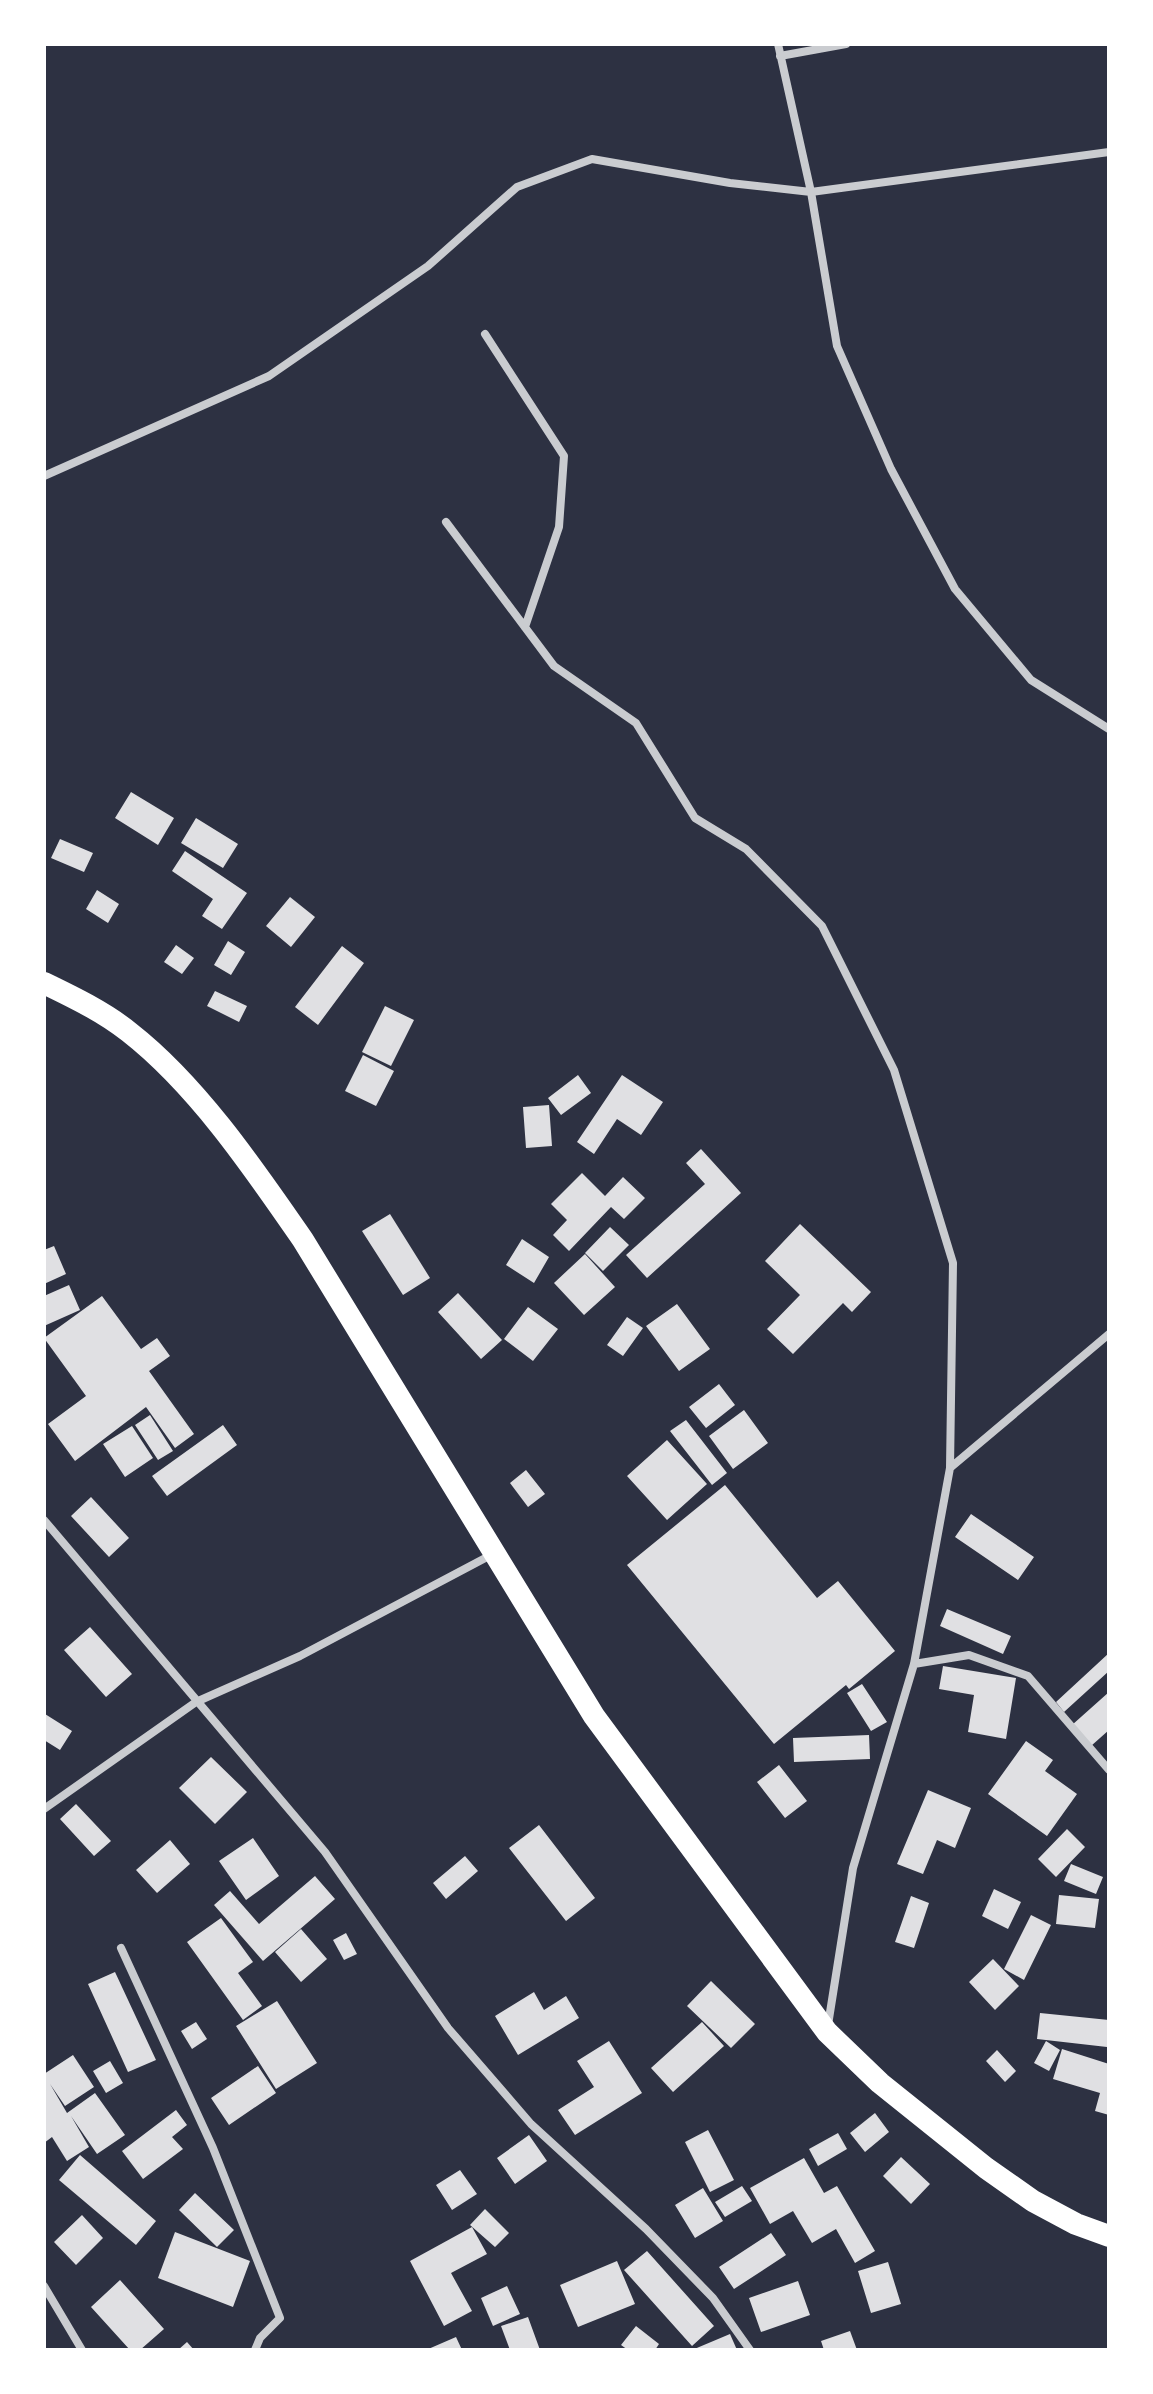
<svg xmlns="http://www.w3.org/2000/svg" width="1153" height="2394" font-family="Inter,sans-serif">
  <rect width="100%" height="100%" fill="#2d3142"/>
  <path fill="#e0e0e3" d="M 131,792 L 174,818 L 158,845 L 115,818 Z
    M 196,818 L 238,844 L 223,868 L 181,843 Z
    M 60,839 L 93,853 L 84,872 L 51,858 Z
    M 185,851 L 247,893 L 222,929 L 202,916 L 213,899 L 172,871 Z
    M 97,890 L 119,904 L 108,923 L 86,909 Z
    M 290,897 L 315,917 L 291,947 L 266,926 Z
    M 228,941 L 245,952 L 231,975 L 214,965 Z
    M 176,945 L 194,958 L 182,974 L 164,962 Z
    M 342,946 L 364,963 L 318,1025 L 295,1007 Z
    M 215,991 L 247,1006 L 239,1022 L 207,1006 Z
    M 385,1006 L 414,1020 L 391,1066 L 362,1052 Z
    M 363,1055 L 394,1071 L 376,1106 L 345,1091 Z
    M 578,1075 L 591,1093 L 561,1115 L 548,1098 Z
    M 622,1075 L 663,1102 L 641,1135 L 617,1119 L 594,1154 L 577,1142 Z
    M 549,1105 L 552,1146 L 526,1148 L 523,1107 Z
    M 701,1149 L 741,1193 L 647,1278 L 626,1255 L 705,1184 L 686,1163 Z
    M 582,1173 L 605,1196 L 623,1177 L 645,1198 L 624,1219 L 611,1207 L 569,1251 L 553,1235 L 567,1220 L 551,1204 Z
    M 390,1214 L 430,1278 L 403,1295 L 362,1231 Z
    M 800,1224 L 871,1292 L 852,1312 L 843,1303 L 793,1354 L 767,1329 L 800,1295 L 765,1261 Z
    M 610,1227 L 629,1245 L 603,1271 L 585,1253 Z
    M 522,1239 L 549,1257 L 534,1283 L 506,1265 Z
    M 54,1246 L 66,1274 L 44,1284 L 44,1250 Z
    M 585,1254 L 615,1287 L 584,1315 L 554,1283 Z
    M 69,1285 L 80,1310 L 44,1326 L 44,1296 Z
    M 458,1293 L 502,1340 L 481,1359 L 438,1312 Z
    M 102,1296 L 141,1349 L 157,1338 L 170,1356 L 149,1371 L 194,1434 L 175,1448 L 146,1407 L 75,1461 L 48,1424 L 86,1396 L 44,1338 Z
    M 677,1304 L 710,1349 L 679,1371 L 646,1326 Z
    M 528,1307 L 558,1329 L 533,1361 L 504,1339 Z
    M 627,1317 L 643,1328 L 623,1356 L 607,1345 Z
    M 719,1384 L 735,1405 L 706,1428 L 689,1407 Z
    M 744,1410 L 768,1443 L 733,1469 L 709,1436 Z
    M 150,1415 L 173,1451 L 158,1460 L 135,1425 Z
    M 686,1420 L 727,1473 L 712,1485 L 670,1431 Z
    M 223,1425 L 237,1445 L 167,1496 L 152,1476 Z
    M 132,1426 L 153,1458 L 125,1477 L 103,1444 Z
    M 667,1440 L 707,1484 L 667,1520 L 627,1476 Z
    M 526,1470 L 545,1494 L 528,1507 L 510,1483 Z
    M 725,1485 L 817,1598 L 838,1581 L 895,1651 L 849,1689 L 846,1685 L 774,1744 L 627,1565 Z
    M 91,1497 L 129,1538 L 109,1557 L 71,1516 Z
    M 971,1514 L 1034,1557 L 1018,1580 L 955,1537 Z
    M 947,1609 L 1011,1636 L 1003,1654 L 940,1626 Z
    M 90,1627 L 132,1674 L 106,1697 L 64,1650 Z
    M 1109,1653 L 1109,1671 L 1064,1712 L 1056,1702 Z
    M 943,1666 L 1016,1678 L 1006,1739 L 968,1732 L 974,1695 L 939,1689 Z
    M 862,1684 L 887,1722 L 871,1731 L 847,1693 Z
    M 1109,1692 L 1109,1730 L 1091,1746 L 1072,1725 Z
    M 45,1714 L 72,1731 L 60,1750 L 44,1740 Z
    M 869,1735 L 870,1759 L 794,1762 L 793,1738 Z
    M 1026,1741 L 1053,1760 L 1045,1771 L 1077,1794 L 1047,1836 L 988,1794 Z
    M 211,1757 L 247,1792 L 215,1824 L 179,1788 Z
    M 779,1765 L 807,1801 L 785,1818 L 757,1782 Z
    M 928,1790 L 971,1808 L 955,1848 L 937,1840 L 923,1874 L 897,1864 Z
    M 76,1804 L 111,1841 L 94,1856 L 60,1819 Z
    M 539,1825 L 595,1898 L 566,1921 L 509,1848 Z
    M 1067,1829 L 1085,1847 L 1056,1877 L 1038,1859 Z
    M 253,1838 L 279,1876 L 246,1900 L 219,1861 Z
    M 170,1840 L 190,1864 L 157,1893 L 136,1870 Z
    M 465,1856 L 478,1871 L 446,1899 L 433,1883 Z
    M 1071,1864 L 1103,1877 L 1096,1894 L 1064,1881 Z
    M 315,1876 L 335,1899 L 263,1961 L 214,1905 L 230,1891 L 259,1924 Z
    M 994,1889 L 1021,1902 L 1008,1929 L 982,1916 Z
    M 1059,1895 L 1099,1899 L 1095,1928 L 1056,1924 Z
    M 911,1896 L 929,1903 L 914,1948 L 895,1942 Z
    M 1031,1915 L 1051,1925 L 1024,1980 L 1004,1969 Z
    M 221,1918 L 253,1962 L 238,1973 L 262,2006 L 243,2020 L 187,1942 Z
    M 301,1929 L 327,1959 L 301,1982 L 275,1952 Z
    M 346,1933 L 357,1954 L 344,1960 L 333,1940 Z
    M 993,1959 L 1019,1986 L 995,2010 L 969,1982 Z
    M 115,1972 L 156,2060 L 128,2072 L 88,1984 Z
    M 711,1981 L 755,2024 L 731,2048 L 687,2006 Z
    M 534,1992 L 544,2010 L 566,1996 L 579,2018 L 518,2055 L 495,2016 Z
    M 277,2001 L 317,2063 L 276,2089 L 236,2026 Z
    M 1040,2013 L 1109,2020 L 1107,2047 L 1037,2039 Z
    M 196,2022 L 207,2039 L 192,2049 L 181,2031 Z
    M 702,2022 L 724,2046 L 673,2092 L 651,2068 Z
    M 609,2041 L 642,2093 L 575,2135 L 558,2110 L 594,2087 L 577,2061 Z
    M 1046,2041 L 1060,2050 L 1049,2071 L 1034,2063 Z
    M 1062,2049 L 1109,2064 L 1109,2115 L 1095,2111 L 1100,2093 L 1053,2079 Z
    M 997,2050 L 1016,2071 L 1005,2082 L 986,2061 Z
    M 73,2055 L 94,2087 L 65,2106 L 50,2084 L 67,2113 L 95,2093 L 125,2135 L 97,2154 L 71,2116 L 89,2147 L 67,2161 L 52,2137 L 44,2143 L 44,2074 Z
    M 110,2061 L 123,2083 L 106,2093 L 93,2071 Z
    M 258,2066 L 276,2093 L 229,2125 L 211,2098 Z
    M 176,2110 L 187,2125 L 172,2137 L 183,2149 L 143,2179 L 122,2151 Z
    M 875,2113 L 889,2132 L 865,2152 L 850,2133 Z
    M 708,2130 L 734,2180 L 710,2192 L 685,2142 Z
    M 838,2133 L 847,2149 L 818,2166 L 809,2149 Z
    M 529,2135 L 547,2161 L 515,2184 L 497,2158 Z
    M 80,2155 L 156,2221 L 136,2245 L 59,2180 Z
    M 901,2157 L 930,2184 L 911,2204 L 883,2176 Z
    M 804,2158 L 824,2193 L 837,2186 L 875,2251 L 855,2263 L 836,2229 L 812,2243 L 793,2211 L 770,2224 L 750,2188 Z
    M 460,2170 L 477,2194 L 452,2210 L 436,2185 Z
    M 742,2186 L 752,2201 L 725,2217 L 715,2202 Z
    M 703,2188 L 723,2221 L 695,2238 L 675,2205 Z
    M 195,2193 L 234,2230 L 217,2247 L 179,2210 Z
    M 485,2209 L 509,2233 L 495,2247 L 470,2225 Z
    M 82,2215 L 103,2238 L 76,2265 L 54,2242 Z
    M 472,2227 L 487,2254 L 451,2273 L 472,2311 L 444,2326 L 410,2261 Z
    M 175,2232 L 250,2261 L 233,2307 L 158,2278 Z
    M 771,2233 L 786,2255 L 734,2289 L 719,2267 Z
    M 647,2251 L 714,2326 L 692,2346 L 624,2270 Z
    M 617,2261 L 635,2304 L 578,2327 L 560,2285 Z
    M 888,2262 L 901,2304 L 871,2313 L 858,2271 Z
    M 120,2280 L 164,2329 L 140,2350 L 130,2350 L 91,2307 Z
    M 798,2281 L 810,2315 L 761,2332 L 749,2298 Z
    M 507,2286 L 520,2314 L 493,2326 L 481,2298 Z
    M 528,2317 L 540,2350 L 510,2350 L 501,2326 Z
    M 636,2326 L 659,2344 L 655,2350 L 628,2350 L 621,2345 Z
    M 850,2331 L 857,2350 L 824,2350 L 821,2341 Z
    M 730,2334 L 737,2350 L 692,2350 Z
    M 456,2337 L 462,2350 L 426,2350 Z
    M 187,2342 L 194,2350 L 178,2350 Z"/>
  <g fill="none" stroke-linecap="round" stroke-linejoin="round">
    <path stroke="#caccd0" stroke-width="8" d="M 778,44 L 811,192 L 837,346 L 891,469 L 955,589 L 1031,680 L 1109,729
      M 780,56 L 846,44
      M 485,334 L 564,456 L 559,527 L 525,627
      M 44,476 L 269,376 L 428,266 L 517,187 L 592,159 L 730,183 L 811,192 L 1109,152
      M 446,522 L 554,666 L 636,723 L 695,818 L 746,849 L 822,926 L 894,1070 L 953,1263 L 950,1468
      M 44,1520 L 325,1852 L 448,2028 L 531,2124 L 646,2229 L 713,2298 L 750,2350
      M 914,1664 L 969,1655 L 1028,1676 L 1109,1770
      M 44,1809 L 196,1702 L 300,1656 L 491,1555
      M 121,1948 L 213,2148 L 280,2318 L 260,2338 L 255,2350
      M 828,2025 L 853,1868 L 914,1664 L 950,1468 L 1109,1334
      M 44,2286 L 82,2350"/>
    <path stroke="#fff" stroke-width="22" d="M 44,983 C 73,997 104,1012 129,1032 C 197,1085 254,1169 303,1240 L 594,1716 L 827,2032 L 880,2083 L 986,2168 L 1033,2201 L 1076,2224 L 1109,2236"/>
  </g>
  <rect width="1153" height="2394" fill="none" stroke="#ffffff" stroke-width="92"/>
</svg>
